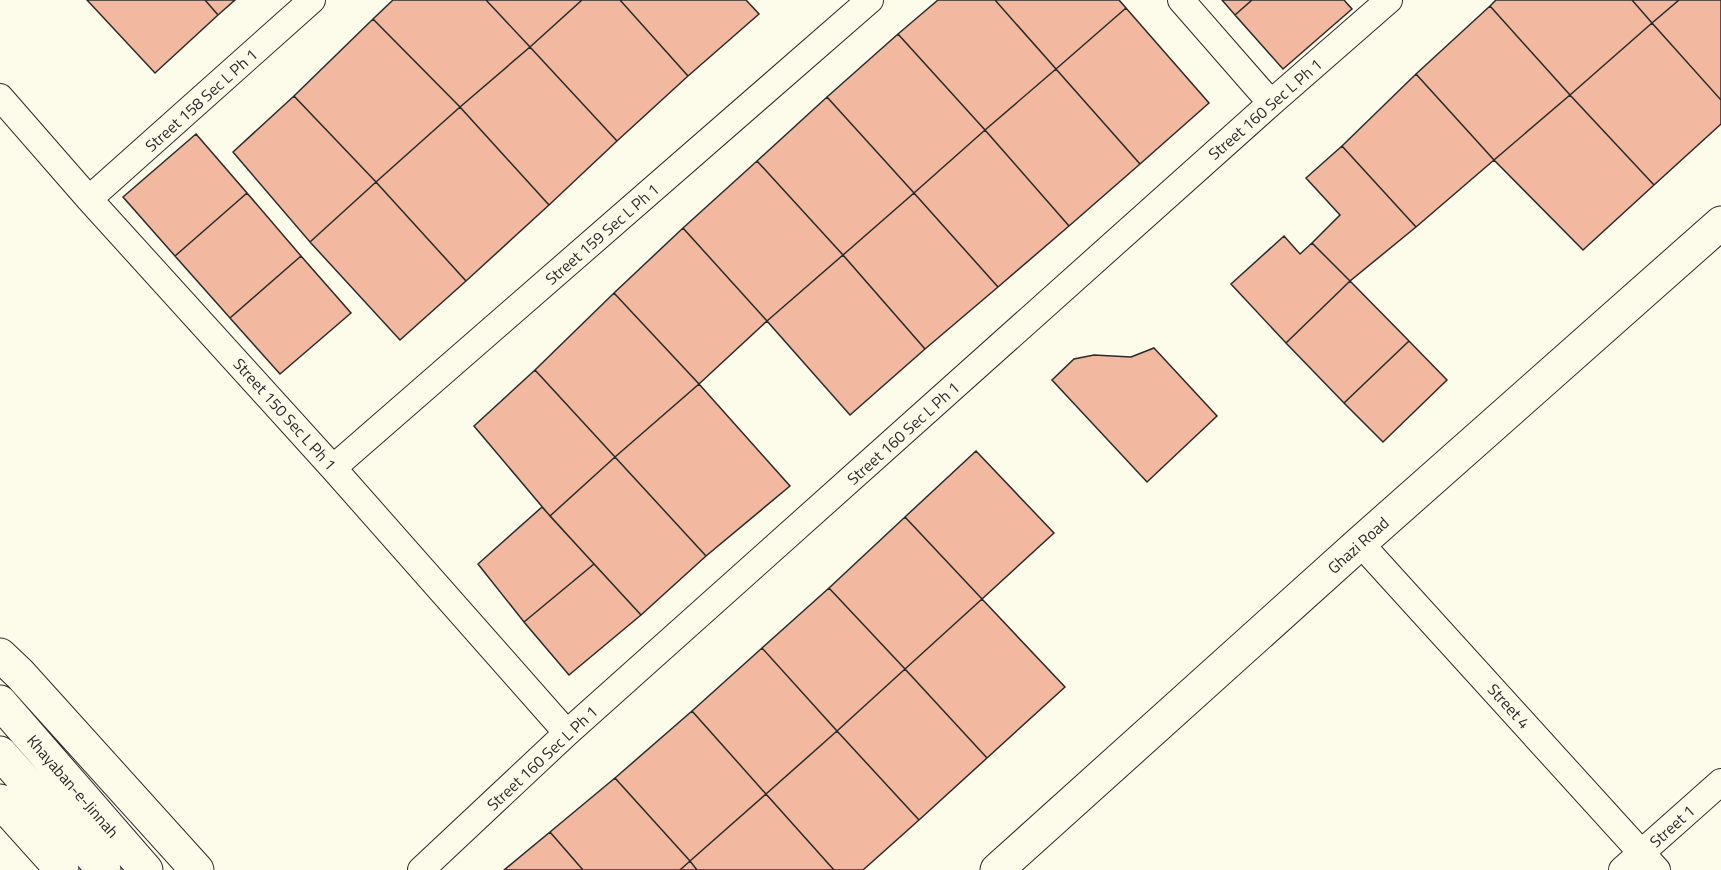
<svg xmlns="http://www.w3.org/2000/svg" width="1721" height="870" font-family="'Titillium Web',sans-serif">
  <rect width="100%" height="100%" fill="#fdfbea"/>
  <path fill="#f2b8a0" stroke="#2b2b2b" stroke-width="1.5" d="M 87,0 L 205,0 L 218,15 L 155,73 Z
    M 205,0 L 235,0 L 218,15 Z
    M 393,0 L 486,0 L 530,47 L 460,107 L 373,19 Z
    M 486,0 L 582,0 L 530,47 Z
    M 582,0 L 620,0 L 688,76 L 617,141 L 530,47 Z
    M 620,0 L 746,0 L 759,14 L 688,76 Z
    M 938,0 L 995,0 L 1056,69 L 985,130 L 898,34 Z
    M 995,0 L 1119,0 L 1126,8 L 1056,69 Z
    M 1222,0 L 1252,0 L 1235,15 Z
    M 1252,0 L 1344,0 L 1352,9 L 1283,69 L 1235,15 Z
    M 1496,0 L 1632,0 L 1652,23 L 1570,95 L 1490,6 Z
    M 1632,0 L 1679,0 L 1652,23 Z
    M 1679,0 L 1721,0 L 1721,100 L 1652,23 Z
    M 1490,6 L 1570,95 L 1494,160 L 1416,74 Z
    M 1126,8 L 1209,103 L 1140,164 L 1056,69 Z
    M 373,19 L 460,107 L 376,182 L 294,96 Z
    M 1652,23 L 1721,100 L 1721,124 L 1654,185 L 1570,95 Z
    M 898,34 L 985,130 L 914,193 L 827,97 Z
    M 530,47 L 617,141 L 549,205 L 460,107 Z
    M 1056,69 L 1140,164 L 1069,226 L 985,130 Z
    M 1416,74 L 1494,160 L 1416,227 L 1342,146 Z
    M 1570,95 L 1654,185 L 1583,250 L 1494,160 Z
    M 294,96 L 376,182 L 310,242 L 233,152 Z
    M 827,97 L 914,193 L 843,255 L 757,161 Z
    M 460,107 L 549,205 L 466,281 L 376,182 Z
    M 985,130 L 1069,226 L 998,287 L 914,193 Z
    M 196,134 L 247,193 L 175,256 L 123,197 Z
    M 1342,146 L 1416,227 L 1350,281 L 1312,243 L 1340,215 L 1306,178 Z
    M 757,161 L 843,255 L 767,321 L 683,228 Z
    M 376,182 L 466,281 L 400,340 L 310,242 Z
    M 247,193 L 301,256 L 230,318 L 175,256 Z
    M 914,193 L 998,287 L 925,349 L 843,255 Z
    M 683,228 L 767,321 L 699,384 L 614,293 Z
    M 1284,236 L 1300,254 L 1312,243 L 1350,281 L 1286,343 L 1231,284 Z
    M 843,255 L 925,349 L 850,415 L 767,321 Z
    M 301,256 L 351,313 L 280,374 L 230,318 Z
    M 1350,281 L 1409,341 L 1344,403 L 1286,343 Z
    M 614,293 L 699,384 L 615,457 L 535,370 Z
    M 1409,341 L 1447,380 L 1383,442 L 1344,403 Z
    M 1154,348 L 1217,416 L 1147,482 L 1052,380 L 1074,359 L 1094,355 L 1131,357 Z
    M 535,370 L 615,457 L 550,516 L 474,426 Z
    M 699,384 L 790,486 L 706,556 L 615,457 Z
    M 976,451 L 1054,533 L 982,599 L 905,517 Z
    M 615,457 L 706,556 L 641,615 L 550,516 Z
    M 542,507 L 594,564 L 524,622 L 478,564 Z
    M 905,517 L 982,599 L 905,669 L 829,588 Z
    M 594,564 L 641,615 L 569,675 L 524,622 Z
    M 829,588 L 905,669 L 837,731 L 762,648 Z
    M 982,599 L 1065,687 L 987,758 L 905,669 Z
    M 762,648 L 837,731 L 766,794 L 692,711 Z
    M 905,669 L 987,758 L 919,820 L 837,731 Z
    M 692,711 L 766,794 L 690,861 L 615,778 Z
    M 837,731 L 919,820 L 863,870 L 834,870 L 766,794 Z
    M 615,778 L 690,861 L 680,870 L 583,870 L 550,832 Z
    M 766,794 L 834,870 L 697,870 L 690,861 Z
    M 550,832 L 583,870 L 504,870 Z
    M 690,861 L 697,870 L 680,870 Z"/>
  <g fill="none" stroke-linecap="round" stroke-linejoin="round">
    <g stroke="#2b2b2b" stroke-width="28">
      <path id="street" d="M 1181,0 L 1271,103
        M 0,97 L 89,199 L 333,468 L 567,733
        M 89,199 L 312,0
        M 333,468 L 870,0
        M 1360,543 L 1657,870
        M 421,870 L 567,733 L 1271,103 L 1389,0
        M 1622,870 L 1721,782"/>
    </g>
    <g stroke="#2b2b2b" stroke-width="35">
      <path id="secondary" d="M 0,655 L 20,674 L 197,870
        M 0,702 L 146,870
        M 0,753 L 104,870
        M 0,801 L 62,870
        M 997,870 L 1360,543 L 1721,223"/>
    </g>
    <use href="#street" stroke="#fdfbea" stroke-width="26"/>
    <use href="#secondary" stroke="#fdfbea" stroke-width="33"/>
  </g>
  <g text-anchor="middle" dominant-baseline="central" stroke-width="4.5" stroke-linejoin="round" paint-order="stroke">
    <g font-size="16" fill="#2b2b2b" stroke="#fdfbea">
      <text transform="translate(201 100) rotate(-42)">Street 158 Sec L Ph 1</text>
      <text transform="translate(1265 109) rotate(-41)">Street 160 Sec L Ph 1</text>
      <text transform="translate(602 234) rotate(-41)">Street 159 Sec L Ph 1</text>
      <text transform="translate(285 414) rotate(48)">Street 150 Sec L Ph 1</text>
      <text transform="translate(903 433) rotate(-42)">Street 160 Sec L Ph 1</text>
      <text transform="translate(1358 545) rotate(-42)">Ghazi Road</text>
      <text transform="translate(1509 706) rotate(48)">Street 4</text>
      <text transform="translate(542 758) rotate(-43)">Street 160 Sec L Ph 1</text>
      <text transform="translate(73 786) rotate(49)">Khayaban-e-Jinnah</text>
      <text transform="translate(1672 826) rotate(-42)">Street 1</text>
    </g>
  </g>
</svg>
